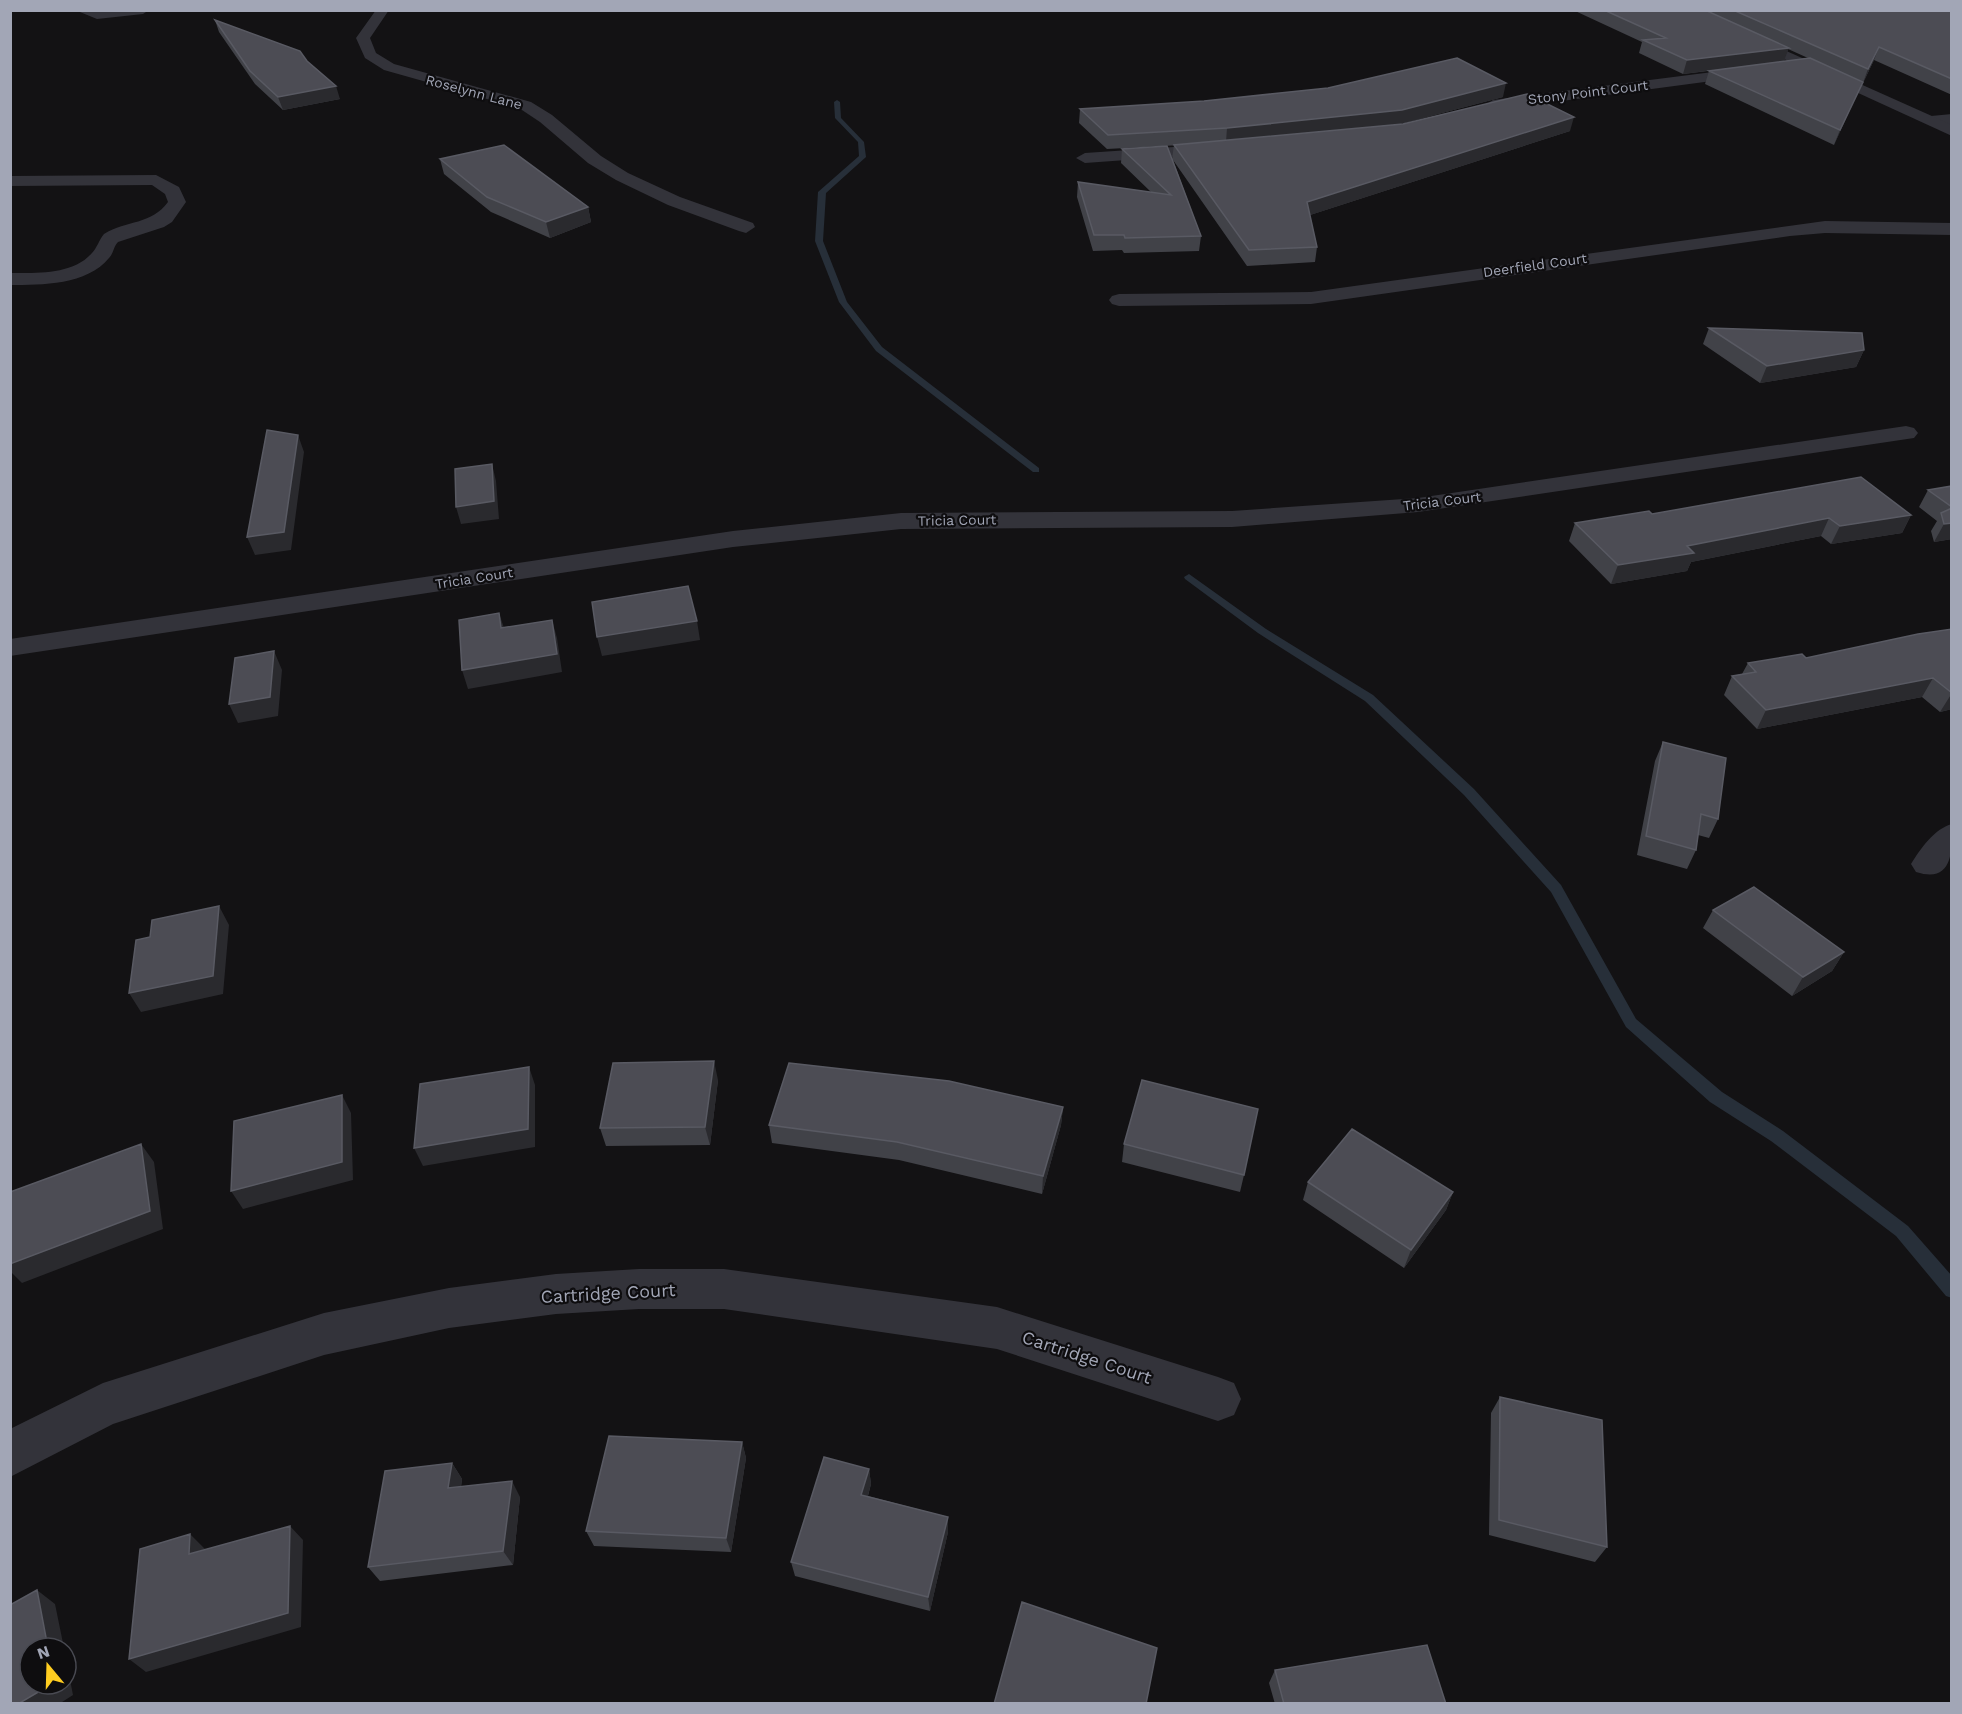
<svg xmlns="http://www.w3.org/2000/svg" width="1962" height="1714" font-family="'Work Sans',sans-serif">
  <rect width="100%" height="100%" fill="#131214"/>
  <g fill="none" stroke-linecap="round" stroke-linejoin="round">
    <path fill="#272f39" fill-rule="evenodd" d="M 837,100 L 840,102 L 841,118 L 864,142 L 866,157 L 826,193 L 823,241 L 847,302 L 882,347 L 1039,468 L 1039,472 L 1033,472 L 876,351 L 839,302 L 815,241 L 818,192 L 859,156 L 858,142 L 835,118 L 834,102 Z
      M 1189,574 L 1266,629 L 1373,695 L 1474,789 L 1561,885 L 1636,1019 L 1722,1092 L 1783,1131 L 1908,1226 L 1952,1276 L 1952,1298 L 1946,1296 L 1896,1236 L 1771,1141 L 1710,1102 L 1626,1027 L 1551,892 L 1464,795 L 1365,701 L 1258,633 L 1185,579 L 1184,577 Z"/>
    <path fill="#33333a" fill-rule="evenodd" d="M 75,10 L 149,10 L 143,14 L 97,19 Z
      M 376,10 L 389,10 L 370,38 L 376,53 L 394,64 L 531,102 L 552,115 L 601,156 L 628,173 L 680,197 L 753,223 L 755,227 L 746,233 L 739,231 L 668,205 L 616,180 L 588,163 L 540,122 L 519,108 L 384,70 L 365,58 L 356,38 Z
      M 1752,67 L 1757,69 L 1760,72 L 1757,75 L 1493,110 L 1485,105 L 1493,100 Z
      M 1952,114 L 1952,124 L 1931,126 L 1923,121 L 1931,116 Z
      M 1218,144 L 1224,145 L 1226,149 L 1224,153 L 1085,163 L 1076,158 L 1085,153 Z
      M 156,175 L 179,187 L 186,202 L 172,222 L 164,227 L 118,242 C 113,247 114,253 109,258 C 87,285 42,285 10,285 L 10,273 C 36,273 73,275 92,253 C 97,248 99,240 104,234 C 127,220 151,225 168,202 L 165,194 L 152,185 L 10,186 L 10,176 Z
      M 1825,221 L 1952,223 L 1952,235 L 1825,233 L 1790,236 L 1311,304 L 1119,306 L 1112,304 L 1109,300 L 1112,296 L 1119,294 L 1311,292 Z
      M 1906,426 L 1914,428 L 1918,433 L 1914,438 L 1418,512 L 1232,527 L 901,529 L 733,547 L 10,656 L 10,639 L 733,531 L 901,513 L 1232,511 L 1418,498 Z
      M 1952,824 C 1952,850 1954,884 1916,872 L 1911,864 C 1921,848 1934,829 1952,824 Z
      M 639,1269 L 724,1269 L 997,1307 L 1218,1377 L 1234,1383 L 1241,1399 L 1234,1415 L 1218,1421 L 997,1349 L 724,1309 L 639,1309 L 556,1314 L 449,1328 L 324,1355 L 113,1424 L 10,1477 L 10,1429 L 103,1383 L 324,1313 L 449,1288 L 556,1274 Z"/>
    <path fill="#33333a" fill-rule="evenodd" d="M 1677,10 L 1695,10 L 1952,125 L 1952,136 Z"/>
  </g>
  <path fill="#414248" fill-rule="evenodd" d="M 1573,10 L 1952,10 L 1952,95 L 1874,60 L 1863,83 L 1862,82 L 1834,145 L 1705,84 L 1709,71 L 1741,67 L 1683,74 L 1639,53 L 1642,42 ZM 1788,49 L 1808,58 L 1784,61 Z
    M 215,20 L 307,61 L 340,99 L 283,110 L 255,84 L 219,32 Z
    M 1503,97 L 1400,124 L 1340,130 L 1570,131 L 1310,215 L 1317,247 L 1315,262 L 1247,266 L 1173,160 L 1201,236 L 1199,251 L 1124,253 L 1122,250 L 1093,251 L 1077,197 L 1078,182 L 1151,192 L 1121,163 L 1122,149 L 1172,159 L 1174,145 L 1181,145 L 1107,149 L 1079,123 L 1080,109 Z
    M 440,159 L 588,207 L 591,222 L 550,238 L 491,212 L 444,174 Z
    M 1709,328 L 1864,350 L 1856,367 L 1760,383 L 1703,344 Z
    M 1952,486 L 1952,539 L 1934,542 L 1931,531 L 1937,521 L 1919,507 L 1928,490 Z
    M 1652,514 L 1911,515 L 1902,533 L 1831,544 L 1821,536 L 1691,562 L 1687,571 L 1611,584 L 1569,541 L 1575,523 Z
    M 1952,629 L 1952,709 L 1940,712 L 1922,697 L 1757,729 L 1724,695 L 1732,676 L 1742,674 L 1748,663 L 1806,658 Z
    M 1663,742 L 1718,819 L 1709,838 L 1698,835 L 1696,850 L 1687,869 L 1637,855 L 1655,761 Z
    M 1713,910 L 1844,952 L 1832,971 L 1792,996 L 1703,928 Z
    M 718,1080 L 710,1145 L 606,1146 L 600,1128 Z
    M 1063,1107 L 1061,1125 L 1042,1194 L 899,1160 L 772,1143 L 769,1125 Z
    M 1124,1144 L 1244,1175 L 1240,1192 L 1122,1162 Z
    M 1308,1182 L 1453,1192 L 1446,1210 L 1404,1268 L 1303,1200 Z
    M 1500,1397 L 1607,1547 L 1595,1562 L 1489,1535 L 1491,1413 Z
    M 742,1442 L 746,1458 L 731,1552 L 594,1546 L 586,1531 Z
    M 452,1463 L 462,1479 L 461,1487 L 520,1497 L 513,1565 L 380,1581 L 368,1567 Z
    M 869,1469 L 871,1484 L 868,1496 L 948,1517 L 948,1532 L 930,1611 L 795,1576 L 791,1562 Z
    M 1275,1670 L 1446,1704 L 1275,1704 L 1269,1683 Z"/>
  <path fill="#2a2a2e" d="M 1879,47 L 1874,60 L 1863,83 L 1868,69 Z
    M 1789,48 L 1784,61 L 1683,74 L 1687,60 Z
    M 1863,82 L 1857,95 L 1834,145 L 1840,130 Z
    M 1506,83 L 1503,97 L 1400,124 L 1226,142 L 1227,128 Z
    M 336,86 L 340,99 L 283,110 L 278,97 Z
    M 1574,117 L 1570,131 L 1304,217 L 1307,202 Z
    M 588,207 L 591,222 L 550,238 L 546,222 Z
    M 1864,350 L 1856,367 L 1760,383 L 1767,366 Z
    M 298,435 L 304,452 L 291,550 L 255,555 L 247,537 Z
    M 492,464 L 496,481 L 499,519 L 461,524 L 456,507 Z
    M 1911,515 L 1902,533 L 1831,544 L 1840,526 Z
    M 1829,518 L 1821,536 L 1691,562 L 1687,571 L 1611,584 L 1618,565 L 1687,546 Z
    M 1952,523 L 1952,539 L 1934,542 L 1944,524 Z
    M 499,613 L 505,631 L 501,628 Z
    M 552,620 L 557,638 L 562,672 L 468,689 L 462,670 Z
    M 697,621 L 700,640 L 602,656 L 597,637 Z
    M 274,651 L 282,670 L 278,716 L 238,723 L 229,704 Z
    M 1933,678 L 1922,697 L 1757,729 L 1766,710 Z
    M 1952,693 L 1952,709 L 1940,712 Z
    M 219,906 L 229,925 L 223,994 L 141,1012 L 129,993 Z
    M 1844,952 L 1832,971 L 1792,996 L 1803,977 Z
    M 714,1061 L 718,1080 L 710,1145 L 705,1127 Z
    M 529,1067 L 535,1085 L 535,1147 L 423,1166 L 414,1148 Z
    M 342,1095 L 351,1113 L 353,1180 L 243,1209 L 231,1191 Z
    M 1063,1107 L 1061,1125 L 1042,1194 L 1043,1176 Z
    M 141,1144 L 154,1162 L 163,1229 L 22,1283 L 10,1271 L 10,1264 Z
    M 1453,1192 L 1446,1210 L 1404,1268 L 1411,1250 Z
    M 742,1442 L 746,1458 L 731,1552 L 726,1538 Z
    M 452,1463 L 462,1479 L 458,1504 L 448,1488 Z
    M 869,1469 L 871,1484 L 864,1510 L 861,1495 Z
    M 512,1481 L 520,1497 L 513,1565 L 503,1551 Z
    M 948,1517 L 948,1532 L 930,1611 L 928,1597 Z
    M 290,1526 L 303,1540 L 301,1627 L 146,1672 L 129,1659 Z
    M 190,1534 L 205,1549 L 189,1554 Z
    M 37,1590 L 55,1604 L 64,1648 L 48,1648 Z
    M 66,1659 L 73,1695 L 59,1704 L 18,1704 L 52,1684 L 66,1684 Z"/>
  <path fill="#4c4c54" stroke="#595a63" stroke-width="1.5" d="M 1604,10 L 1705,10 L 1789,48 L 1687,60 L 1643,40 L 1666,38 Z
    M 1733,10 L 1952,10 L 1952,79 L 1879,47 L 1868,69 Z
    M 215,20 L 300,51 L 307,61 L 336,86 L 278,97 L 250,71 Z
    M 1457,58 L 1506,83 L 1402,110 L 1227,128 L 1108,135 L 1080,109 L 1204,101 L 1328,88 Z
    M 1810,58 L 1863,82 L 1840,130 L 1709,71 Z
    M 1527,94 L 1574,117 L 1307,202 L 1317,247 L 1249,250 L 1174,145 L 1403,124 Z
    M 504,145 L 588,207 L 546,222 L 487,197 L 440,159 Z
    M 1167,146 L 1201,236 L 1125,238 L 1124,235 L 1094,235 L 1078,182 L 1171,195 L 1122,149 Z
    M 1709,328 L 1862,333 L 1864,350 L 1767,366 Z
    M 267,430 L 298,435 L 284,532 L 247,537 Z
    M 492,464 L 494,501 L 456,507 L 455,469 Z
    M 1861,477 L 1911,515 L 1840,526 L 1829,518 L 1687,546 L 1694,553 L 1618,565 L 1575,523 L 1649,511 L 1652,514 Z
    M 1952,486 L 1952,507 L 1928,490 Z
    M 1952,508 L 1952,523 L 1944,524 L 1941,513 Z
    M 688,586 L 697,621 L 597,637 L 592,602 Z
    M 499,613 L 501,628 L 552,620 L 557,654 L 462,670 L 459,620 Z
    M 1952,629 L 1952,693 L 1933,678 L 1766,710 L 1732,676 L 1756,672 L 1748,663 L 1802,654 L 1806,658 L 1918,634 Z
    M 274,651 L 270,697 L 229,704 L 235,658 Z
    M 1663,742 L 1726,758 L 1718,819 L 1701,814 L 1696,850 L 1646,836 Z
    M 1754,887 L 1844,952 L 1803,977 L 1713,910 Z
    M 219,906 L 213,976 L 129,993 L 136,940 L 150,937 L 152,920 Z
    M 714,1061 L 705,1127 L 600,1128 L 613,1063 Z
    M 789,1063 L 949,1081 L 1063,1107 L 1043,1176 L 897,1142 L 769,1125 Z
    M 529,1067 L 528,1129 L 414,1148 L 420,1084 Z
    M 1142,1080 L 1258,1109 L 1244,1175 L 1124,1144 Z
    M 342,1095 L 342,1162 L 231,1191 L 234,1121 Z
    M 1352,1129 L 1453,1192 L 1411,1250 L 1308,1182 Z
    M 141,1144 L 150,1211 L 10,1264 L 10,1192 Z
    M 1500,1397 L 1602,1420 L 1607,1547 L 1499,1520 Z
    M 609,1436 L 742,1442 L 726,1538 L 586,1531 Z
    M 824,1457 L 869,1469 L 861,1495 L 948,1517 L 928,1597 L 791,1562 Z
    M 452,1463 L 448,1488 L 512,1481 L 503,1551 L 368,1567 L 385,1471 Z
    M 290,1526 L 288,1613 L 129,1659 L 140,1549 L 190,1534 L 189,1554 Z
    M 37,1590 L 48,1648 L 30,1648 L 30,1684 L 52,1684 L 18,1704 L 10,1704 L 10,1605 Z
    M 1022,1602 L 1157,1648 L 1146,1704 L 994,1704 Z
    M 1427,1645 L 1446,1704 L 1284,1704 L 1275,1670 Z"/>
  <g text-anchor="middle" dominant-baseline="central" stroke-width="4.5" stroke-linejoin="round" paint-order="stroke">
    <g font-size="14" fill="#a2a6b6" stroke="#0e0d0f">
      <text transform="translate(474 92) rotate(15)">Roselynn Lane</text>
      <text transform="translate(1588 92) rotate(-7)">Stony Point Court</text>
      <text transform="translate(1535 265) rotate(-8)">Deerfield Court</text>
      <text transform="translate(1442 501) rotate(-7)">Tricia Court</text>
      <text transform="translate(957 520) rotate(-1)">Tricia Court</text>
      <text transform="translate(474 578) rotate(-9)">Tricia Court</text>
    </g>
    <g font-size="18" fill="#a2a6b6" stroke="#0e0d0f">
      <text transform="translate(608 1293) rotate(-3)">Cartridge Court</text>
      <text transform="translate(1087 1357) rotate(18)">Cartridge Court</text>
    </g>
  </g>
  <rect width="1962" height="1714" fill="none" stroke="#a2a6b6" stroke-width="24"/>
  <g transform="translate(48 1666) rotate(341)"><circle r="28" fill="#0e0d0f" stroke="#494a52" stroke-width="1.5"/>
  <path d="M0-4.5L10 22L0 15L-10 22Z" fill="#ffcd20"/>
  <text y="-9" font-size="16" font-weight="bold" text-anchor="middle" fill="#a2a6b6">N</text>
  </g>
</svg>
